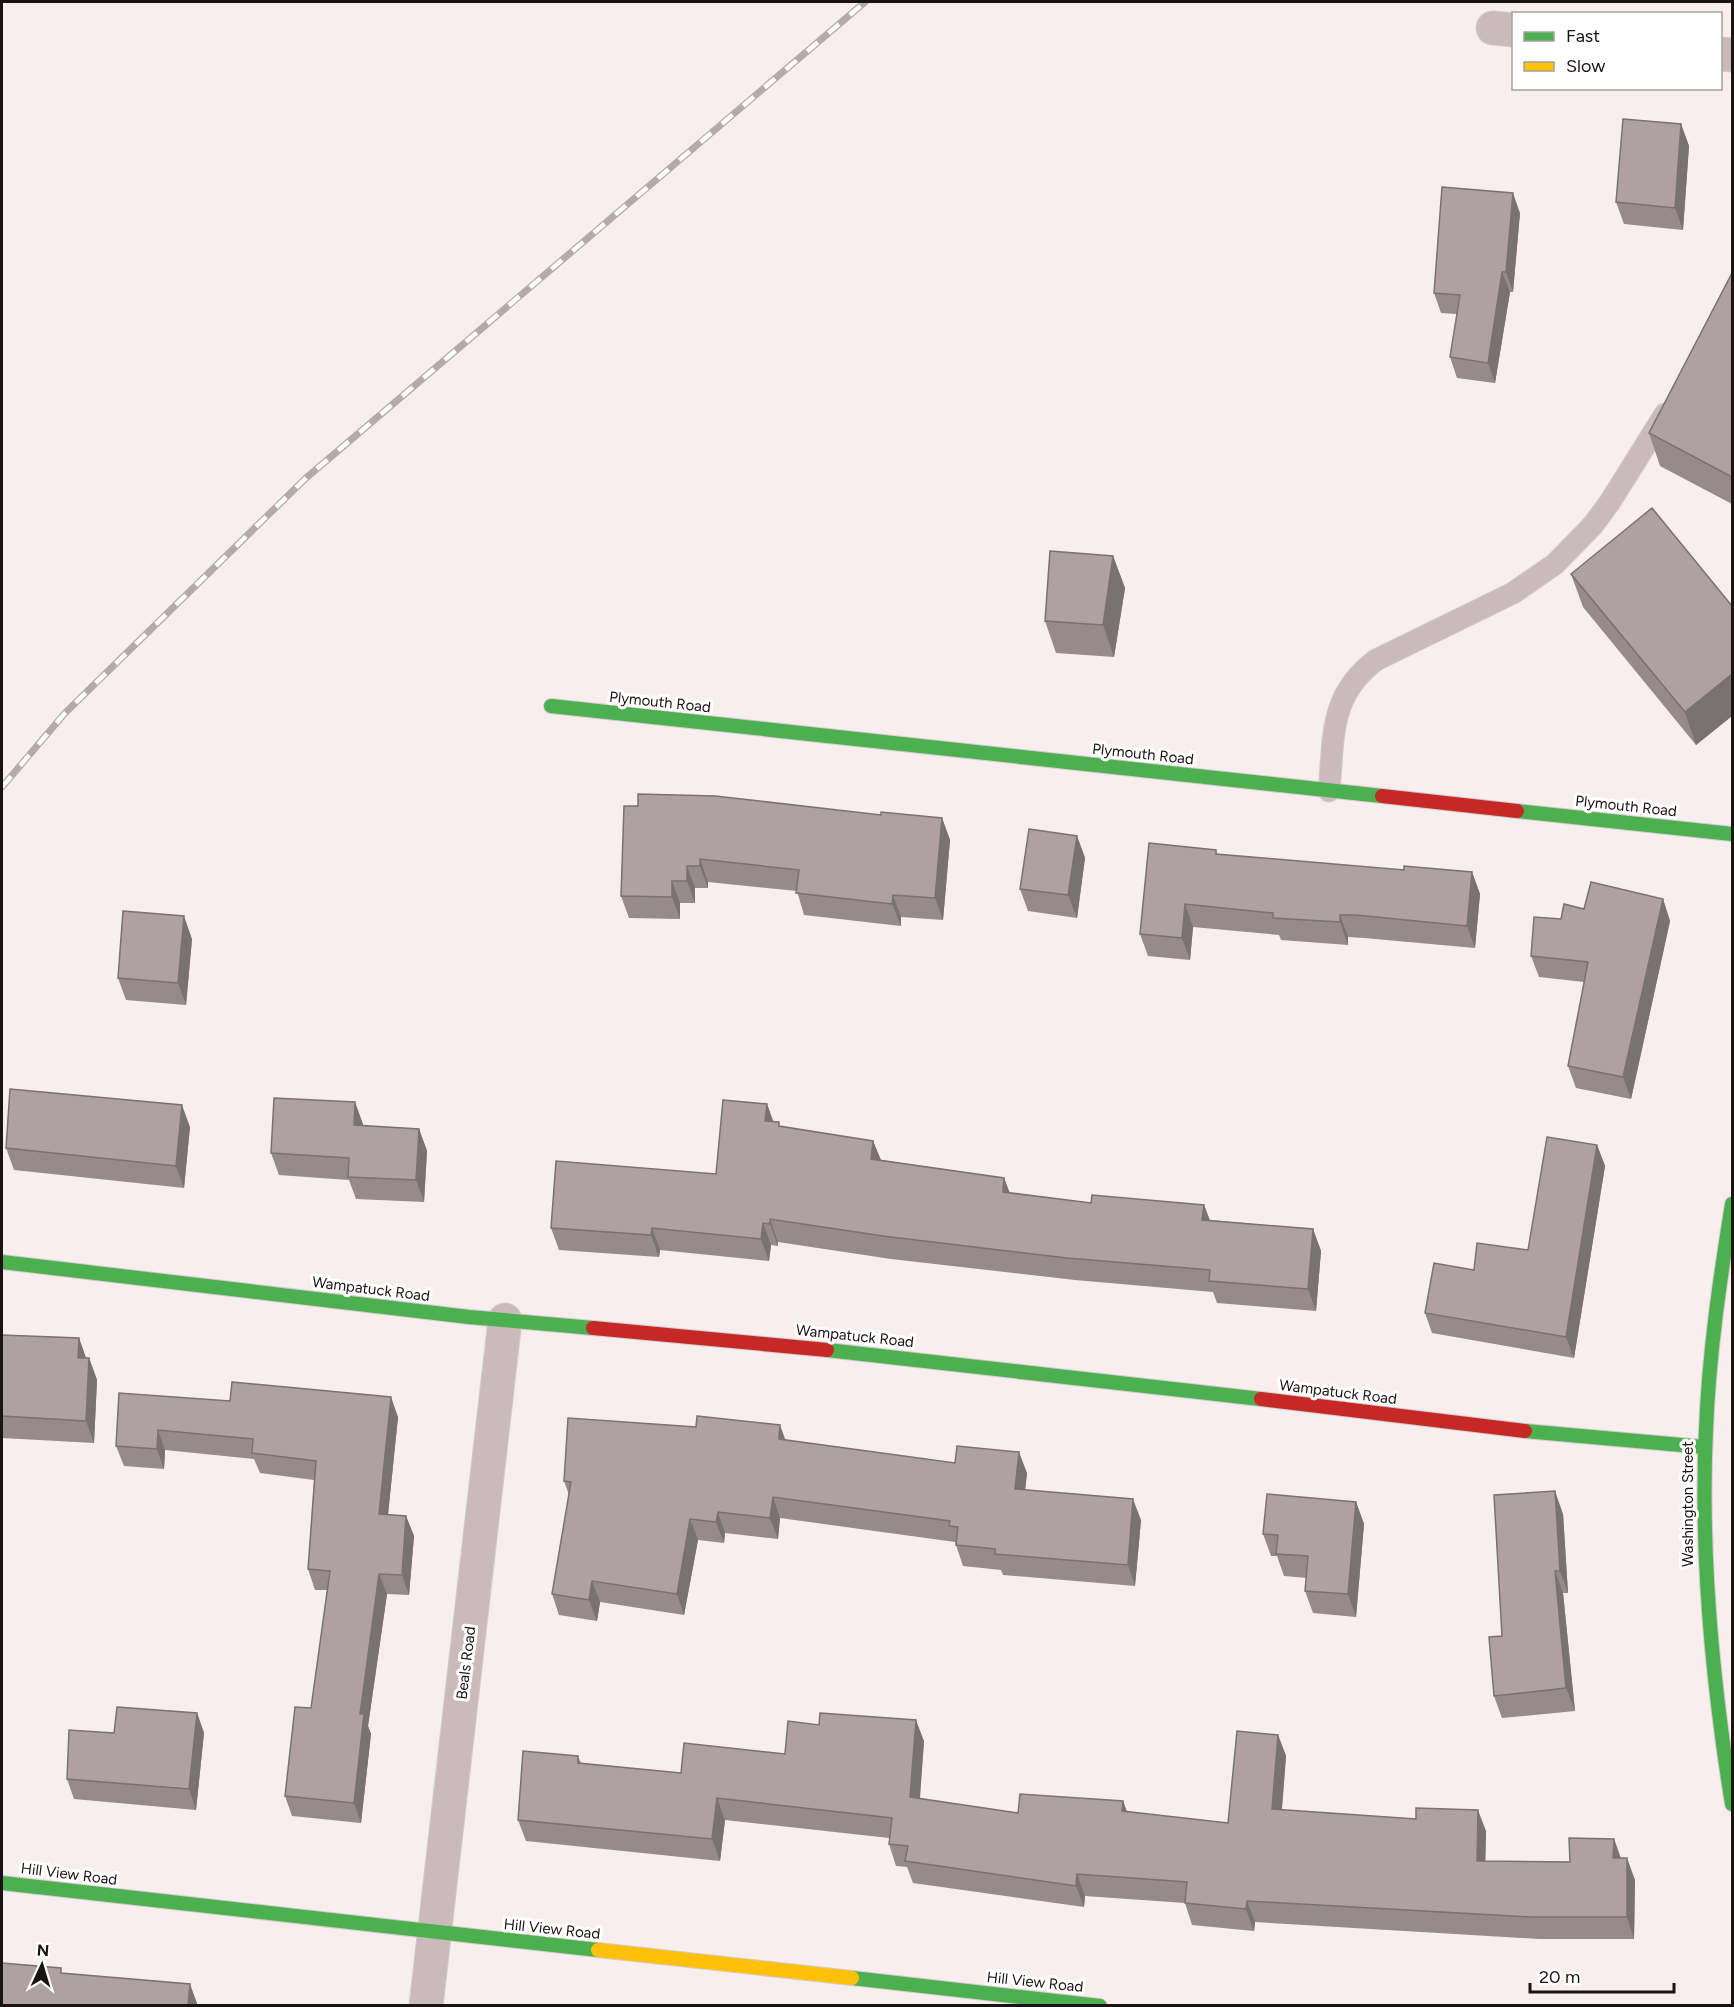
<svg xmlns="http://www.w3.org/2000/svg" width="1734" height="2007" font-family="Figtree,sans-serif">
  <rect width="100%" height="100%" fill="#f8eeee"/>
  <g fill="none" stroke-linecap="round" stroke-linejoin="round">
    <g stroke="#d4cccc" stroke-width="23">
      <path id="lane" d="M 1329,791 C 1334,737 1329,695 1376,660 L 1513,593 L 1555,564 L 1593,525 L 1610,502 L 1665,414"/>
    </g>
    <g stroke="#d4cccc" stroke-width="35">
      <path id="street" d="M 1493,28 L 1514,30
        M 1720,54 L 1732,55
        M 426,2006 L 505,1320"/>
    </g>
    <g stroke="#d4cccc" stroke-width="16">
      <path id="fast" d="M 551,706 L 1382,796
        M 1517,811 L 1732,834
        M 1732,1204 C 1720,1279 1709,1353 1706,1429 C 1700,1555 1712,1680 1732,1804
        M 2,1262 L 469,1317 L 593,1328
        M 827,1350 L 1261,1399
        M 1525,1431 L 1704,1447
        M 2,1883 L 598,1950
        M 852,1978 L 1100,2006"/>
    </g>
    <g stroke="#d4cccc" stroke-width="16">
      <path id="slow" d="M 598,1950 L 852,1978"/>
    </g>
    <g stroke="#d4cccc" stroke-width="16">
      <path id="jam" d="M 1382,796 L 1517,811
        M 593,1328 L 827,1350
        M 1261,1399 L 1525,1431"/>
    </g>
    <use href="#lane" stroke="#cababc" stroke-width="21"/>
    <use href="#street" stroke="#cababc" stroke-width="33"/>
    <use href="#fast" stroke="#4caf50" stroke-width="14"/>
    <use href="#slow" stroke="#ffc107" stroke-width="14"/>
    <use href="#jam" stroke="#c62828" stroke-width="14"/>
    <g stroke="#b5aaab" stroke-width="7">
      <path id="rail" d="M 2,787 L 65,713 L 306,478 L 865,2"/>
    </g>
    <use href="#rail" stroke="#fff" stroke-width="4.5" stroke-dasharray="14" stroke-linecap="butt"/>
  </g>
  <path fill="#968a8b" d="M 1681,124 L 1689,146 L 1683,230 L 1624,224 L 1616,202 Z
    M 1520,213 L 1513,292 L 1510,292 L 1495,383 L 1457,378 L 1450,357 L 1457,314 L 1441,313 L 1434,293 Z
    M 1732,276 L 1732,504 L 1660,466 L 1649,433 Z
    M 1113,556 L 1125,588 L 1114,657 L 1056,653 L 1045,621 Z
    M 1571,574 L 1732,606 L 1732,716 L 1696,745 L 1583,607 Z
    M 624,806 L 942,818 L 950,840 L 943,920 L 901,917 L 901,926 L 804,915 L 797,891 L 708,882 L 708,888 L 695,888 L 695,903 L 680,903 L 680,919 L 629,918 L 621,896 Z
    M 1077,836 L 1085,858 L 1077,918 L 1028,911 L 1020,889 Z
    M 1216,850 L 1218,855 L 1404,870 L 1472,872 L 1480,894 L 1475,948 L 1364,938 L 1348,937 L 1348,945 L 1281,940 L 1279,935 L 1193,927 L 1190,960 L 1148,956 L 1140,934 Z
    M 1663,899 L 1670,921 L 1631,1099 L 1576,1088 L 1568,1066 L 1584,982 L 1539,977 L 1531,956 L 1561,919 L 1584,909 Z
    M 192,939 L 186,1005 L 126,1000 L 118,978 Z
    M 767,1104 L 773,1122 L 781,1127 L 873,1141 L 881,1160 L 1004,1178 L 1010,1193 L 1091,1203 L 1204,1205 L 1210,1220 L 1313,1229 L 1321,1251 L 1316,1311 L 1217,1303 L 1213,1292 L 1075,1280 L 891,1259 L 778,1242 L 778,1246 L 771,1245 L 769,1261 L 660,1250 L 659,1257 L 559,1250 L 551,1228 L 716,1174 Z
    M 363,1124 L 363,1126 L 419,1129 L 427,1151 L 424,1202 L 356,1199 L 349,1180 L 279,1175 L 271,1153 Z
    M 190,1127 L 184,1188 L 14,1170 L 6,1148 Z
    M 1597,1145 L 1605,1166 L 1574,1358 L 1432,1333 L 1425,1313 L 1474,1270 L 1528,1250 Z
    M 2,1335 L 79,1338 L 86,1358 L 89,1358 L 97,1380 L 94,1443 L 2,1438 Z
    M 119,1393 L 398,1417 L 388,1515 L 406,1516 L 414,1536 L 409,1595 L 387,1594 L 368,1726 L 371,1734 L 361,1823 L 292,1816 L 285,1796 L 311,1708 L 327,1590 L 315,1590 L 308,1569 L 314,1480 L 260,1473 L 254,1459 L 165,1450 L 164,1469 L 124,1466 L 116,1446 Z
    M 785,1440 L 1027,1473 L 1025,1490 L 1141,1520 L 1135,1586 L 1003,1575 L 1001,1570 L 963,1566 L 955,1542 L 780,1518 L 778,1539 L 725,1533 L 724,1543 L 698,1540 L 684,1615 L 600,1602 L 597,1621 L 559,1615 L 552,1594 L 569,1495 L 564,1481 Z
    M 1356,1502 L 1364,1524 L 1356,1617 L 1313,1613 L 1305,1591 L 1307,1578 L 1284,1576 L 1277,1556 L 1271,1556 L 1263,1534 Z
    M 1563,1514 L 1568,1593 L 1563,1593 L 1575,1711 L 1502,1718 L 1494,1696 L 1502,1636 Z
    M 197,1713 L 204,1733 L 196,1810 L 74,1799 L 67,1779 L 114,1733 Z
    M 1278,1735 L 1286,1756 L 1282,1810 L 1486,1831 L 1485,1861 L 1570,1862 L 1614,1839 L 1621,1858 L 1635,1880 L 1634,1939 L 1539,1939 L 1255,1922 L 1254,1931 L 1192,1925 L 1185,1903 L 1085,1896 L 1084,1907 L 913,1883 L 907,1867 L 896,1866 L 889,1844 L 889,1838 L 725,1820 L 720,1861 L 526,1841 L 518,1820 L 578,1756 L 581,1763 L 681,1773 L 785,1754 L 924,1741 L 920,1799 L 1018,1813 L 1123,1801 L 1127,1812 L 1228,1823 Z"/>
  <path fill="#7a7171" d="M 1681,124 L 1689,146 L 1683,230 L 1675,208 Z
    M 1513,193 L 1520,213 L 1513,292 L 1506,272 Z
    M 1502,272 L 1510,292 L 1495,383 L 1488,363 Z
    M 1113,556 L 1125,588 L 1114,657 L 1103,625 Z
    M 1732,674 L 1732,716 L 1696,745 L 1685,712 Z
    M 942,818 L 950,840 L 943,920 L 935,898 Z
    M 1077,836 L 1085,858 L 1077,918 L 1068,895 Z
    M 700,859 L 708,882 L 708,888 L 700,866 Z
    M 687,866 L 695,888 L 695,903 L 687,881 Z
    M 1472,872 L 1480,894 L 1475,948 L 1467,926 Z
    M 672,881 L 680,903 L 680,919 L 672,897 Z
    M 893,895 L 901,917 L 901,926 L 892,904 Z
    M 1663,899 L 1670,921 L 1631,1099 L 1623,1077 Z
    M 1185,904 L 1193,927 L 1190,960 L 1182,938 Z
    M 1340,915 L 1348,937 L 1348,945 L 1340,922 Z
    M 184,916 L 192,939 L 186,1005 L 178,983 Z
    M 355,1102 L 363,1124 L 362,1147 L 354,1125 Z
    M 767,1104 L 775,1126 L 765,1121 Z
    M 182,1105 L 190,1127 L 184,1188 L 176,1166 Z
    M 419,1129 L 427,1151 L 424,1202 L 416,1180 Z
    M 873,1141 L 882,1163 L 871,1159 Z
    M 1597,1145 L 1605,1166 L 1574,1358 L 1566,1337 Z
    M 1004,1178 L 1012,1200 L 1003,1192 Z
    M 1204,1205 L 1212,1227 L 1202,1220 Z
    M 770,1219 L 778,1242 L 778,1246 L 770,1224 Z
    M 763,1223 L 771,1245 L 769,1261 L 761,1239 Z
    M 652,1228 L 660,1250 L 659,1257 L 651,1235 Z
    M 1313,1229 L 1321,1251 L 1316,1311 L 1308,1289 Z
    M 79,1338 L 87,1361 L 78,1358 Z
    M 89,1358 L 97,1380 L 94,1443 L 86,1421 Z
    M 391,1397 L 398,1417 L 386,1534 L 379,1514 Z
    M 780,1425 L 788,1447 L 779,1439 Z
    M 158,1430 L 165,1450 L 164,1469 L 157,1449 Z
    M 1019,1452 L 1027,1473 L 1023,1510 L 1015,1489 Z
    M 1555,1491 L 1563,1514 L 1568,1593 L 1560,1571 Z
    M 773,1497 L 780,1518 L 778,1539 L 770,1518 Z
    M 1133,1499 L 1141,1520 L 1135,1586 L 1128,1565 Z
    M 1356,1502 L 1364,1524 L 1356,1617 L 1348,1594 Z
    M 718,1512 L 725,1533 L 724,1543 L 716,1522 Z
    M 406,1516 L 414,1536 L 409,1595 L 402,1575 Z
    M 690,1519 L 698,1540 L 684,1615 L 677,1594 Z
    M 1555,1571 L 1563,1593 L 1575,1711 L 1566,1688 Z
    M 379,1574 L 387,1594 L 368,1726 L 371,1734 L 361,1823 L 354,1803 L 360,1714 Z
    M 592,1581 L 600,1602 L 597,1621 L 589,1600 Z
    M 197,1713 L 204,1733 L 196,1810 L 189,1789 Z
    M 916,1720 L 924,1741 L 918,1819 L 910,1797 Z
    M 1278,1735 L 1286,1756 L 1280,1831 L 1272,1809 Z
    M 717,1798 L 725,1820 L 720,1861 L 712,1839 Z
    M 1123,1801 L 1131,1823 L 1122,1811 Z
    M 1478,1810 L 1486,1831 L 1485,1883 L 1477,1861 Z
    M 1614,1839 L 1621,1860 L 1613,1858 Z
    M 1627,1858 L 1635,1880 L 1634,1939 L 1627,1917 Z
    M 1077,1874 L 1085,1896 L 1084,1907 L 1076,1886 Z
    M 1247,1901 L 1255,1922 L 1254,1931 L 1246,1909 Z
    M 190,1984 L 198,2006 L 188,2006 Z"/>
  <path fill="#afa1a2" stroke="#7a7171" stroke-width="1.5" d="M 1623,119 L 1681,124 L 1675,208 L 1616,202 Z
    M 1442,187 L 1513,193 L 1506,272 L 1502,272 L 1488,363 L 1450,357 L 1460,295 L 1434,293 Z
    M 1731,275 L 1732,276 L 1732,477 L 1649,433 Z
    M 1652,508 L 1732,606 L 1732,674 L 1685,712 L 1571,574 Z
    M 1050,551 L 1113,556 L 1103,625 L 1045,621 Z
    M 638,794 L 715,796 L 881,815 L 881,812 L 942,818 L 935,898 L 893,895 L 892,904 L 796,893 L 799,870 L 700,859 L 700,866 L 687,866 L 687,881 L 672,881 L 672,897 L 621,896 L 624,806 L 638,806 Z
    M 1029,829 L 1077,836 L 1068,895 L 1020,889 Z
    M 1149,843 L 1216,850 L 1216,854 L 1404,870 L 1404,866 L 1472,872 L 1467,926 L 1356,915 L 1340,915 L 1340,922 L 1273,918 L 1273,913 L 1185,904 L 1182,938 L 1140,934 Z
    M 1591,882 L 1663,899 L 1623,1077 L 1568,1066 L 1588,962 L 1531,956 L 1534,917 L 1561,919 L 1564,904 L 1584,909 Z
    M 123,911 L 184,916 L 178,983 L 118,978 Z
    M 10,1089 L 182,1105 L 176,1166 L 6,1148 Z
    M 274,1098 L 355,1102 L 354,1125 L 419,1129 L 416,1180 L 348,1177 L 349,1158 L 271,1153 Z
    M 723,1100 L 767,1104 L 765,1121 L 779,1122 L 779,1126 L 873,1141 L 871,1159 L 1004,1178 L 1003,1192 L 1091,1203 L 1092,1195 L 1204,1205 L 1202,1220 L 1313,1229 L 1308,1289 L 1209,1281 L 1210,1270 L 1067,1258 L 883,1236 L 770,1219 L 770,1224 L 763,1223 L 761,1239 L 652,1228 L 651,1235 L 551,1228 L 556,1161 L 716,1174 Z
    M 1547,1137 L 1597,1145 L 1566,1337 L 1425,1313 L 1434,1263 L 1474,1270 L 1477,1243 L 1528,1250 Z
    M 2,1335 L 79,1338 L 78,1358 L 89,1358 L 86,1421 L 2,1416 Z
    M 232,1382 L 391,1397 L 379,1514 L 406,1516 L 402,1575 L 379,1574 L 360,1714 L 364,1714 L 354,1803 L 285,1796 L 295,1707 L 311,1708 L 330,1571 L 308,1569 L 316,1461 L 252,1453 L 253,1439 L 158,1430 L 157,1449 L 116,1446 L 119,1393 L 230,1401 Z
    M 697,1416 L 780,1425 L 779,1439 L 955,1463 L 957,1446 L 1019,1452 L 1015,1489 L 1133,1499 L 1128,1565 L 995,1554 L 995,1549 L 956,1545 L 958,1527 L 949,1526 L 950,1521 L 773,1497 L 770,1518 L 718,1512 L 716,1522 L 690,1519 L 677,1594 L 592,1581 L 589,1600 L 552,1594 L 571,1482 L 564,1481 L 568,1418 L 696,1427 Z
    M 1555,1491 L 1560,1571 L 1555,1571 L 1566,1688 L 1494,1696 L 1489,1637 L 1502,1636 L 1494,1495 Z
    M 1267,1494 L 1356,1502 L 1348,1594 L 1305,1591 L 1308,1556 L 1276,1554 L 1278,1535 L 1263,1534 Z
    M 117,1707 L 197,1713 L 189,1789 L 67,1779 L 69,1730 L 114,1733 Z
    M 820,1713 L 916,1720 L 910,1797 L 1018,1813 L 1020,1794 L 1123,1801 L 1122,1811 L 1228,1823 L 1237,1731 L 1278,1735 L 1272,1809 L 1416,1819 L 1416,1808 L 1478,1810 L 1477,1861 L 1570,1862 L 1569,1838 L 1614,1839 L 1613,1858 L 1627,1858 L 1627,1917 L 1531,1917 L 1247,1901 L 1246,1909 L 1185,1903 L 1187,1882 L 1077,1874 L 1076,1886 L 905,1861 L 908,1846 L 889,1844 L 892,1818 L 717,1798 L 712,1839 L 518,1820 L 523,1751 L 578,1756 L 578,1763 L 681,1773 L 684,1743 L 785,1754 L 788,1721 L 819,1725 Z
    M 2,1963 L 61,1968 L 61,1973 L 190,1984 L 188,2006 L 2,2006 Z"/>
  <g text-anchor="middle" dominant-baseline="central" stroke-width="6" stroke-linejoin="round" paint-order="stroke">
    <g font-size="15" fill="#1a1313" stroke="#fff">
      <text transform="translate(660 702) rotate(6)">Plymouth Road</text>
      <text transform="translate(1143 754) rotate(6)">Plymouth Road</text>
      <text transform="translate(1626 806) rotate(6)">Plymouth Road</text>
      <text transform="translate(371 1289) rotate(7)">Wampatuck Road</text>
      <text transform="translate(855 1336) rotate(6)">Wampatuck Road</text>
      <text transform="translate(1338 1392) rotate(7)">Wampatuck Road</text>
      <text transform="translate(1688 1504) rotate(-90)">Washington Street</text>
      <text transform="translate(466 1663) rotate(-83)">Beals Road</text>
      <text transform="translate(69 1874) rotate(7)">Hill View Road</text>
      <text transform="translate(552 1929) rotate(6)">Hill View Road</text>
      <text transform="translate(1035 1982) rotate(6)">Hill View Road</text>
    </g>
  </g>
  <rect width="1734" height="2007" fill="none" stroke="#1a1313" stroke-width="6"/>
  <rect x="1512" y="12" width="210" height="78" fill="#ffffff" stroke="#a3a1a1" stroke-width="1.5"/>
  <rect x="1524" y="32" width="30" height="9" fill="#4caf50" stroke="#a3a1a1" stroke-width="1.5"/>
  <text x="1566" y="42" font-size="18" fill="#1a1313">Fast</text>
  <rect x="1524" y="62" width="30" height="9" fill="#ffc107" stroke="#a3a1a1" stroke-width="1.5"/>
  <text x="1566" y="72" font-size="18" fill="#1a1313">Slow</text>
  <g transform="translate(42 1965) rotate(4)" stroke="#ffffff" stroke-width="4.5" paint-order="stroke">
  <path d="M0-4.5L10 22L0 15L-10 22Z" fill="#1a1313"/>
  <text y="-9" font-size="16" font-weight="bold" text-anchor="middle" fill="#1a1313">N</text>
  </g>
  <path d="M1530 1983v9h144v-9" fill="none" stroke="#1a1313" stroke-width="3"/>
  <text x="1539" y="1983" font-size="18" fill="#1a1313" stroke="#ffffff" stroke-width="4.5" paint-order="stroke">20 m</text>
</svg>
